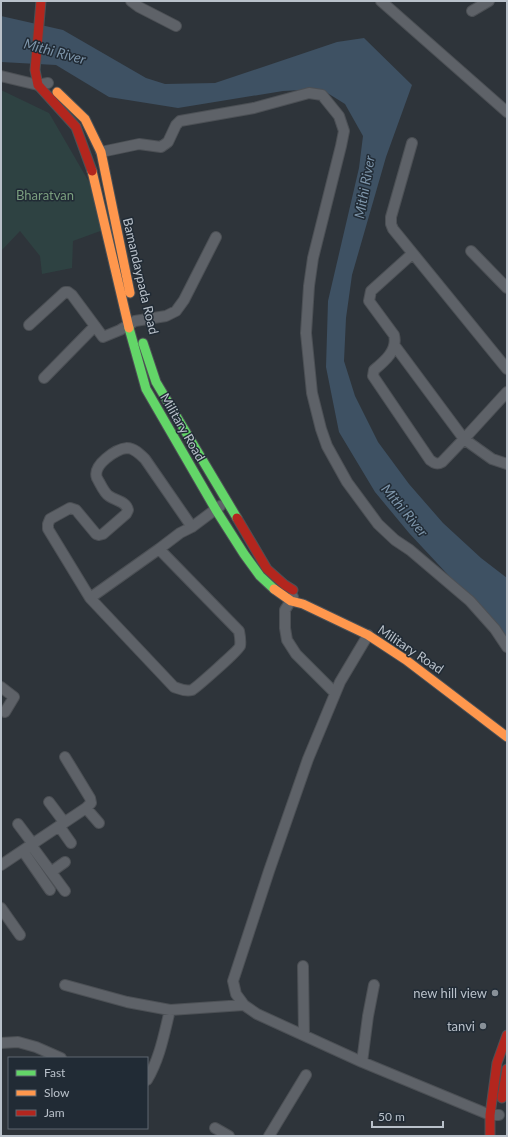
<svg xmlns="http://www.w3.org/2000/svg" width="508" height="1137" font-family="Lato,sans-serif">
  <rect width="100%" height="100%" fill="#2e343a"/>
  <path fill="#2e4242" d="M 1,90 L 49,113 L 89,182 L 103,230 L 73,241 L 72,268 L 42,274 L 40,256 L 20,231 L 1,251 Z"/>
  <path fill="#3e5163" d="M 1,16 L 63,30 L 146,78 L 165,84 L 215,83 L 337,42 L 364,38 L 412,85 L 386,157 L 352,275 L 346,318 L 344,361 L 355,396 L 378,442 L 409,484 L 443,523 L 481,558 L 507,578 L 507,638 L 409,533 L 375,492 L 339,432 L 326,367 L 328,301 L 359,168 L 363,136 L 345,104 L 321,89 L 283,91 L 178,108 L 109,97 L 56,65 L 1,62 Z"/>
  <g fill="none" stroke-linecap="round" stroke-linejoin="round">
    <g stroke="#4c5055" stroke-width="12">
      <path id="street" d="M 131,1 L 139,7 L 176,26
        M 381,1 L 507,112
        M 472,11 L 489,1
        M 1,76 L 38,85 L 48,83
        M 412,143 L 391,217 L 391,224 L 393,229 L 507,369
        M 101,152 L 139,144 L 161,147 L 168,142 L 176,125 L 180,121 L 254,108 L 309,93 L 322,95 L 339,116 L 344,131 L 341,146 L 313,258 L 309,286 L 306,333 L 312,393 L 321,429 L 327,446 L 347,482 L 378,524 L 395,540 L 410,550 L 470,601 L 495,629 L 507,647
        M 471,251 L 507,288
        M 412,254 L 371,291 L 369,301 L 394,335 C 398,350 385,361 374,370 L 373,376 L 430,460 C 434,463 437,465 442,462 L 464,439 L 492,459 L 507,464
        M 29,325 L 65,292 L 68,292 L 72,295 L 95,326
        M 395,346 L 464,439 L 507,392
        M 44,378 L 95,326 L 103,337 L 120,330 L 135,321 L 166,316 L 176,311 L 184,300 L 216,237
        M 159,549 L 239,631 C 240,636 241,641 240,646 C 239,650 197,687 192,690 C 185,692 180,689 174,687 L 90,598 L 159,549 L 180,533 L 192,527 L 220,506
        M 293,597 L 285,610 L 285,628 L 287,640 L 296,654 L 335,693
        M 90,598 L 48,529 L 48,524 L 50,519 L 70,508 L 76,510 L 96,534 L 99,535 L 103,534 L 126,514 L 128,510 C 126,501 116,501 109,496 C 104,493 100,483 97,478 C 92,465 116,449 127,448 C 134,448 140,454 145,459 L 192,527
        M 368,635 L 340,682 L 308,759 L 269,871 L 233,981 L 236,994 L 244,1005 L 257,1014 L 362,1062 L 490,1115 L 499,1115
        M 1,687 L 14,697 L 5,712
        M 49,802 L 64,822
        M 86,808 L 99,823
        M 18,824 L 33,844
        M 59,826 L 71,843
        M 31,845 L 65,891
        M 23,851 L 50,890
        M 1,865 L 86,808 L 91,803 L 90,798 L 65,757
        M 51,872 L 65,862
        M 1,908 L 20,935
        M 303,966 L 304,1035
        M 65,985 L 127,1002 L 170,1010 L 244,1005
        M 1,1043 L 18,1042 L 36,1047 L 61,1058
        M 362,1062 L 368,1016 L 374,985
        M 147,1080 C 160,1058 164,1034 170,1010
        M 215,1128 L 229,1136
        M 269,1136 L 306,1075"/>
    </g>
    <g stroke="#4c5055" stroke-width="11">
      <path id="fast" d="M 129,328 L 146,389 L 216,510 L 244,554 L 260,576 L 274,589
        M 143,343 L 156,382 L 237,518"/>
    </g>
    <g stroke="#4c5055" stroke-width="11">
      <path id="slow" d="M 57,92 L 85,119 L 101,152 L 130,293
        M 92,171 L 129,328
        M 274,589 L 291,601 L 303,604 L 368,635 L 406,660 L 507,737"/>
    </g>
    <g stroke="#4c5055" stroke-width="11">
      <path id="jam" d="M 41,1 L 35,70 L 38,85 L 76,127 L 92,171
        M 237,518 L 267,569 L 285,585 L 293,590
        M 502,1098 L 507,1069
        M 490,1136 L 490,1115 L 497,1063 L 507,1035"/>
    </g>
    <use href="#street" stroke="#5e6268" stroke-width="10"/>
    <use href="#fast" stroke="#63d668" stroke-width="9"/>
    <use href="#slow" stroke="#ff974d" stroke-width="9"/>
    <use href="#jam" stroke="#b3261e" stroke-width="9"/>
  </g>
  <g fill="#889098" stroke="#212b35" stroke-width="1.5">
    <circle cx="495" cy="993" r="4"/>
    <circle cx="483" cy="1026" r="4"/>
  </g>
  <g text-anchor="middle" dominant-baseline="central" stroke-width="3" stroke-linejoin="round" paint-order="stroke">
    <g font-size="13" fill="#7a9e7e" stroke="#212b35">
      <text x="45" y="195">Bharatvan</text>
    </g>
    <g font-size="13" fill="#b9c1ca" stroke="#212b35">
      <text transform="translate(141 276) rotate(77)">Bamandaypada Road</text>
      <text transform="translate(183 427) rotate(60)">Military Road</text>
      <text transform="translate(411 649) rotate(34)">Military Road</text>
    </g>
    <g font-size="13" fill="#b9c1ca" stroke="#212b35" text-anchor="end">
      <text x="487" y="993">new hill view</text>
      <text x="475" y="1026">tanvi</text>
    </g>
    <g font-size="14" font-style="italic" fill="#7d95aa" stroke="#212b35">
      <text transform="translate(55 51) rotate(15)">Mithi River</text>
      <text transform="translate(364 187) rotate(-80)">Mithi River</text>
      <text transform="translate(405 510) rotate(50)">Mithi River</text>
    </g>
  </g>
  <rect width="508" height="1137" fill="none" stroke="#b9c1ca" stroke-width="4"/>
  <rect x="8" y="1057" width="140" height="72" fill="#212b35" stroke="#5e6771"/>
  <rect x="16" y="1070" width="20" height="6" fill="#63d668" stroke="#5e6771"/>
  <text x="44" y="1077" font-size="12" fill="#b9c1ca">Fast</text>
  <rect x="16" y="1090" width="20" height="6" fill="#ff974d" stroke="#5e6771"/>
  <text x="44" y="1097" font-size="12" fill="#b9c1ca">Slow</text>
  <rect x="16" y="1110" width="20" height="6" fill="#b3261e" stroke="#5e6771"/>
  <text x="44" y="1117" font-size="12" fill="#b9c1ca">Jam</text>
  <path d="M372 1121v6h71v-6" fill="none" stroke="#b9c1ca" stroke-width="2"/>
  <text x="378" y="1121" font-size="12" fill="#b9c1ca" stroke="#212b35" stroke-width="3" paint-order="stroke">50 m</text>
</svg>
